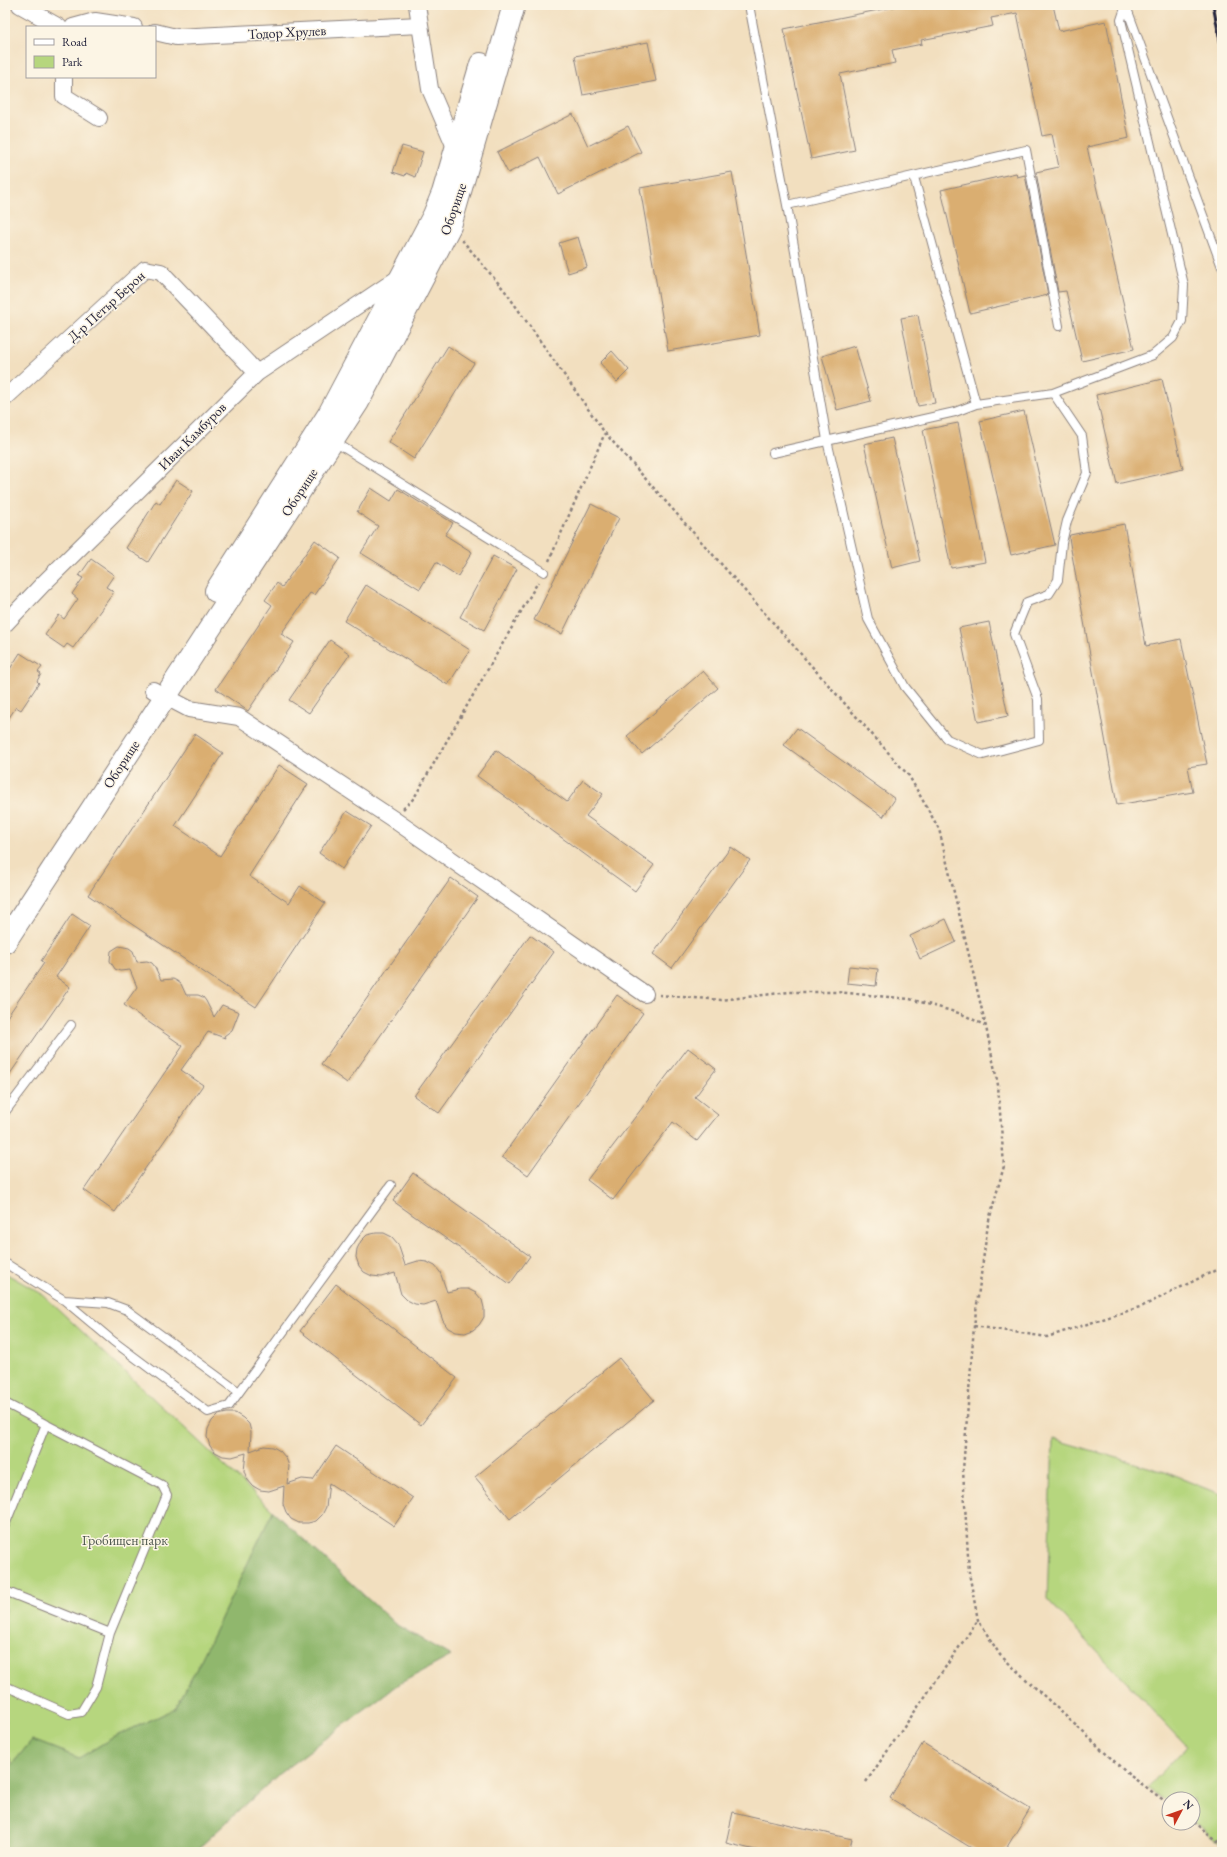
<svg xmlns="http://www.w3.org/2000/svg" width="1227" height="1857" font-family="'EB Garamond',serif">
  <rect width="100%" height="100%" fill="#fcf5e5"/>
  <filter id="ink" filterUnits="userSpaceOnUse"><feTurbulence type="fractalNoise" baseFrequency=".025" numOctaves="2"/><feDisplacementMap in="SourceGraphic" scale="8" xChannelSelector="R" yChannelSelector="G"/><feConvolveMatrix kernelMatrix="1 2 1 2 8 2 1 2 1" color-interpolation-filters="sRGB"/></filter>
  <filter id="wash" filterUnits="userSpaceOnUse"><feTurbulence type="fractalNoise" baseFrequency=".012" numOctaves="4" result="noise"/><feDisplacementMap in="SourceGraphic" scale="16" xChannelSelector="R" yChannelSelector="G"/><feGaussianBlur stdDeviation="0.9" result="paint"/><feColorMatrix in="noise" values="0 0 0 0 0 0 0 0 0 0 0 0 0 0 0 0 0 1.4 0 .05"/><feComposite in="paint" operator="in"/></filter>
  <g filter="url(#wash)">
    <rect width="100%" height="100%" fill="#f2dfbf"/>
    <path fill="#b6d67e" stroke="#6c7c5c" d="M 5,1273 L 42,1294 L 273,1511 L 197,1668 L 175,1709 L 114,1737 L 79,1758 L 32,1740 L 5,1773 Z
      M 1053,1439 L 1165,1472 L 1222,1495 L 1222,1844 L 1193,1822 L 1193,1799 L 1169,1799 L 1169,1804 L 1147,1788 L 1187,1746 L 1047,1599 Z"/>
    <path fill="#90b76d" stroke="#596c54" d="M 273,1511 L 395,1624 L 451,1656 L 397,1685 L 280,1773 L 202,1845 L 197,1852 L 5,1852 L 5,1773 L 32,1740 L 79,1758 L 114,1737 L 175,1709 L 197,1668 Z"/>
    <g id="blocks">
      <path fill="#daae71" d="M 903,5 L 1053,5 L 1059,31 L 1106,21 L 1129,138 L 1087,147 L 1134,349 L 1082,361 L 1066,291 L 1058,292 L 1036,172 L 1059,167 L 1052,134 L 1042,136 L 1017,13 L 991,18 L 993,26 L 921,40 L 922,44 L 892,50 L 895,63 L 840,74 L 855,150 L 811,159 L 784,29 Z
        M 648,42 L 656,81 L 583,95 L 575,56 Z
        M 573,114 L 588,146 L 628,126 L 641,152 L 558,194 L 540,157 L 508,173 L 497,152 Z
        M 402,146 L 423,152 L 415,177 L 406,173 L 405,176 L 393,172 Z
        M 732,172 L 760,335 L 668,351 L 640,188 Z
        M 1016,173 L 1017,177 L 1025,175 L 1048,295 L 970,313 L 941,190 Z
        M 578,237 L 587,267 L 568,273 L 559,243 Z
        M 918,315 L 935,403 L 918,406 L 901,318 Z
        M 448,346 L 474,363 L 414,459 L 388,442 Z
        M 855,346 L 871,401 L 837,410 L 822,356 Z
        M 612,351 L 629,370 L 617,382 L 600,363 Z
        M 1162,379 L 1183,469 L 1117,484 L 1096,395 Z
        M 1024,411 L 1055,545 L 1011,555 L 980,421 Z
        M 958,423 L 985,562 L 951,568 L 923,430 Z
        M 892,438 L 920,561 L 892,568 L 864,444 Z
        M 176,480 L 193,491 L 148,562 L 126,548 L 156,501 L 160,504 Z
        M 371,488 L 391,501 L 398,489 L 453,523 L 445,535 L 472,552 L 458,576 L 436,562 L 420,589 L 361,553 L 378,526 L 357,512 Z
        M 591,504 L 619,518 L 562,634 L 534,620 Z
        M 1124,524 L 1146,646 L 1181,639 L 1207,764 L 1188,767 L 1193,792 L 1117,805 L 1069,538 L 1070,535 Z
        M 315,540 L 340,558 L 314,595 L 310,593 L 281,634 L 294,642 L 248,711 L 216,689 L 272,605 L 265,600 L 277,583 L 282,587 Z
        M 493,556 L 517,569 L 484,630 L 460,617 Z
        M 91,559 L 114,575 L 106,587 L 114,592 L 73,648 L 67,644 L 64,648 L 45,635 L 59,615 L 64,619 L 78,599 L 72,594 L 83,578 L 79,576 Z
        M 366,585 L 470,650 L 448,685 L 344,621 Z
        M 989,622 L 1008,716 L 978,722 L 959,628 Z
        M 330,640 L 350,654 L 309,713 L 289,700 Z
        M 20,653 L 42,667 L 38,672 L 41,674 L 37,681 L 39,683 L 21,710 L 16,707 L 5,724 L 5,677 Z
        M 703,671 L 718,688 L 642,754 L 627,736 Z
        M 797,728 L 895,799 L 883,817 L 784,745 Z
        M 195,734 L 223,753 L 175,826 L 220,856 L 279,765 L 308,784 L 249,876 L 289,903 L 300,886 L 325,903 L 256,1007 L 88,895 Z
        M 496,750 L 567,802 L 583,780 L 603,794 L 586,816 L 654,865 L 635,891 L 477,776 Z
        M 347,811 L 371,826 L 342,869 L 319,853 Z
        M 731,847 L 750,860 L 672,968 L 653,954 Z
        M 451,878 L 478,897 L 347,1083 L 321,1064 Z
        M 72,914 L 90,926 L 56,977 L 70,987 L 5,1081 L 5,1020 L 44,963 L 41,961 Z
        M 946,919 L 956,942 L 920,959 L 910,936 Z
        M 530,935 L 554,952 L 439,1113 L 414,1096 Z
        M 119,946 L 129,948 L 133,951 L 137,962 L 147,961 L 152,963 L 155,967 L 161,980 L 173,979 L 177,981 L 181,984 L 186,995 L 198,995 L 203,997 L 206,1001 L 214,1017 L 222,1005 L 239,1012 L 232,1030 L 224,1036 L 225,1038 L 208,1032 L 181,1070 L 203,1085 L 115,1212 L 84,1190 L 183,1046 L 124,1005 L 137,987 L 130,970 L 120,971 L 115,969 L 110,961 L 111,951 Z
        M 849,966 L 878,969 L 876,986 L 847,983 Z
        M 617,995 L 643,1013 L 528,1175 L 502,1157 Z
        M 688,1048 L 716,1069 L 695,1097 L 718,1115 L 697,1141 L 673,1122 L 613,1200 L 587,1180 Z
        M 413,1173 L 530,1256 L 510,1284 L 393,1201 Z
        M 376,1233 L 384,1233 L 392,1237 L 398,1244 L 405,1265 L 418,1261 L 427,1262 L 435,1266 L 440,1272 L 447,1292 L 460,1289 L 468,1289 L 476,1293 L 482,1300 L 484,1308 L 484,1317 L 479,1325 L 473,1330 L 465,1333 L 456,1332 L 448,1328 L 443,1321 L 436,1301 L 423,1305 L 415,1304 L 407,1300 L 401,1294 L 395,1273 L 381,1277 L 372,1276 L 364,1272 L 359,1266 L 356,1257 L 357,1249 L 361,1241 L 367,1235 Z
        M 336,1284 L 457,1378 L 421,1425 L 300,1331 Z
        M 619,1358 L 654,1400 L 510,1519 L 475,1477 Z
        M 227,1413 L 235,1413 L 243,1418 L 249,1424 L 251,1432 L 250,1451 L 264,1446 L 273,1447 L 280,1451 L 286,1458 L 289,1466 L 287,1484 L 302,1479 L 313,1480 L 336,1446 L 413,1498 L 394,1526 L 329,1483 L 326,1507 L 322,1515 L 316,1521 L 308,1523 L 299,1523 L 291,1519 L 286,1512 L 283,1504 L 284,1486 L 269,1491 L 260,1490 L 253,1486 L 247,1479 L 244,1471 L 246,1453 L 232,1457 L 223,1456 L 215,1452 L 210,1446 L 207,1437 L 208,1429 L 212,1421 L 218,1415 Z
        M 923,1743 L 1030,1809 L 1004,1852 L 978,1852 L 890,1798 Z
        M 733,1812 L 852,1839 L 849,1852 L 764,1852 L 726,1843 Z"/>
    </g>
  </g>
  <g filter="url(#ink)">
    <use href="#blocks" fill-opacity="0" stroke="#8a807d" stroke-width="1"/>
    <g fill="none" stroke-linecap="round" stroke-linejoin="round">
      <g stroke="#8a807d" stroke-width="10">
        <path id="lane" d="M 749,5 L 787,205 L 827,440 L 868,619 L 905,687 L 947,739 L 983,755 L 1039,740 L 1038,699 L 1014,634 L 1027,602 L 1049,594 L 1058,580 L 1062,543 L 1067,521 L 1087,473 L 1082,436 L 1053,393
          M 1126,6 L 1222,267
          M 914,177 L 976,404
          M 787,205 L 1026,150 L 1059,326
          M 333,441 L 544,572
          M 773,453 L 955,412 L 976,404 L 1053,393 L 1153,355 L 1173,338 L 1182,321 L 1184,285 L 1121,20 L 1126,5
          M 5,1112 L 71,1025
          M 5,1263 L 64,1300 L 113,1341 L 208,1412 L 229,1406 L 391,1185
          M 64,1300 L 108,1303 L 127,1310 L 239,1392
          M 5,1403 L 162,1485 L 167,1495 L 110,1633 L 96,1687 L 81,1712 L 69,1714 L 5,1686
          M 5,1525 L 46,1424
          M 5,1591 L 110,1633
          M 5,1760 L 6,1760"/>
      </g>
      <g stroke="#8a807d" stroke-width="18">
        <path id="street" d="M 20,5 L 59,27
          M 417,5 L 430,89 L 455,147
          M 73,27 L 95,21 L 134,27
          M 155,32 L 176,37 L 420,25
          M 64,77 L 64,96 L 99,118
          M 5,398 L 145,269 L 161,272 L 257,373
          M 5,624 L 43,584 L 257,373 L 400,277
          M 153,690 L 189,709 L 239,717 L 393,819 L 645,994"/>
      </g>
      <g stroke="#8a807d" stroke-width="24">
        <path id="secondary" d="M 216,591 L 329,414 L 434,215 L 443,193 L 481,64
          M 5,942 L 358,402 L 450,226 L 514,5"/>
      </g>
      <path stroke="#8a807d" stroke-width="2.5" stroke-dasharray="3 3" stroke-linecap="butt" d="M 462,240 L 505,291 L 605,433 L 909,776 L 939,829 L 986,1027 L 998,1085 L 1004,1166 L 988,1224 L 974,1326 L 963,1470 L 969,1573 L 978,1620 L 1000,1655 L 1128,1774 L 1169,1804
        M 549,561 L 605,433
        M 403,809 L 414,798 L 538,582
        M 659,995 L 721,1000 L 789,992 L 837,992 L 910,999 L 962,1014 L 986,1026
        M 974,1326 L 1047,1337 L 1143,1306 L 1222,1267
        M 866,1782 L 978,1620
        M 1193,1822 L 1222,1844"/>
      <use href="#lane" stroke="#fff" stroke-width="8"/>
      <use href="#street" stroke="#fff" stroke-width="16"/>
      <use href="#secondary" stroke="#fff" stroke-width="22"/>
      <path stroke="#22223b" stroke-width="3" d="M 1213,5 L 1222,51"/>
    </g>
  </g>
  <g text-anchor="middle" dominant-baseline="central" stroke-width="3" stroke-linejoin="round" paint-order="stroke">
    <g font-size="14" fill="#22223b" stroke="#fcf5e5">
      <text transform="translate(287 32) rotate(-3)">Тодор Хрулев</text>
      <text transform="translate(453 209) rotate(-71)">Оборище</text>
      <text transform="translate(106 306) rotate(-42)">Д-р Петър Берон</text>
      <text transform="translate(192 436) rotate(-45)">Иван Камбуров</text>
      <text transform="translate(299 492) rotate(-57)">Оборище</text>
      <text transform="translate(121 764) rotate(-57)">Оборище</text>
    </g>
    <g font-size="14" fill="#4e584f" stroke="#fcf5e5">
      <text x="125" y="1540">Гробищен парк</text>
    </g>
  </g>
  <rect width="1227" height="1857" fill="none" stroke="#fcf5e5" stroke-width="20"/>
  <rect x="26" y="26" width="130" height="52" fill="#fcf5e5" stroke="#a5a1a1"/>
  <rect x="34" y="39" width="20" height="6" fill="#ffffff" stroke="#a5a1a1"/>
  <text x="62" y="46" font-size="12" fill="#22223b">Road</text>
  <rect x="34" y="56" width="20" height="12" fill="#b6d67e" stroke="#a5a1a1"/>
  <text x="62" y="66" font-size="12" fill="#22223b">Park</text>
  <g transform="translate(1181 1811) rotate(49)"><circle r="19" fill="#fcf5e5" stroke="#a5a1a1"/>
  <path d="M0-3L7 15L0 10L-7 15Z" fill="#c8321e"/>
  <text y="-6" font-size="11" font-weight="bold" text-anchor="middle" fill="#22223b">N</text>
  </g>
</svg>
